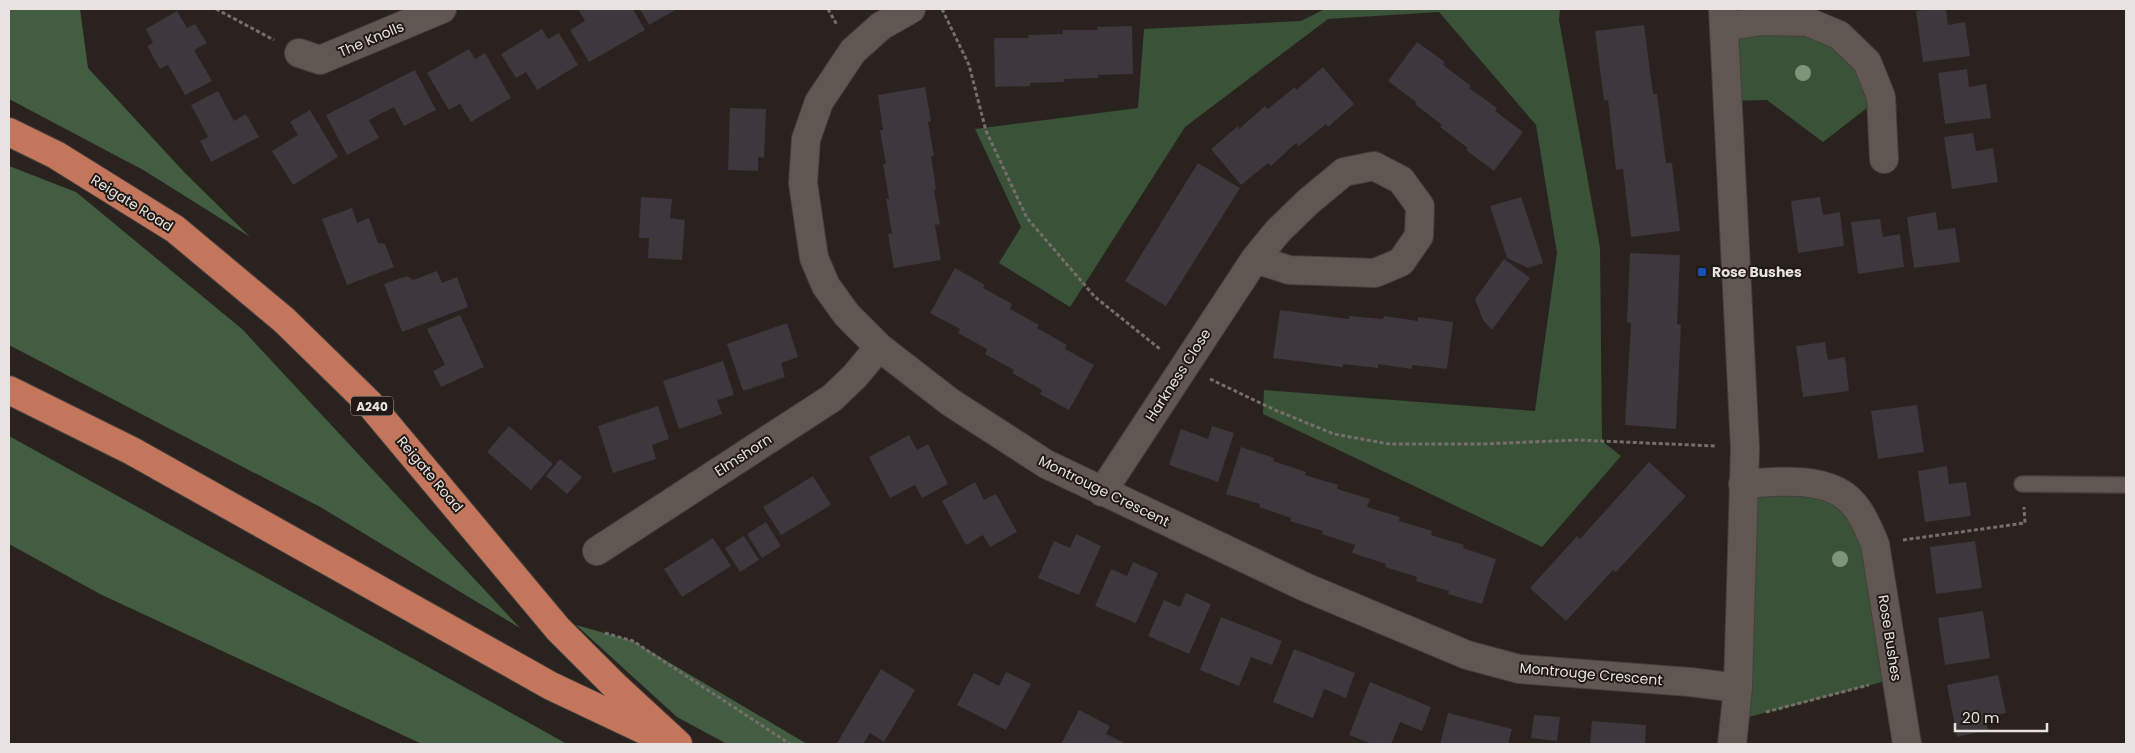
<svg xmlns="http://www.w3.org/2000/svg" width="2135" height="753" font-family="Poppins,sans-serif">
  <rect width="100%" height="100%" fill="#2a221e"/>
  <path fill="#3a5338" d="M 1325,9 L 1560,9 L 1559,20 L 1600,248 L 1602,441 L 1621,456 L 1542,547 L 1263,414 L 1264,390 L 1535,411 L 1557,253 L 1536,125 L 1439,12 L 1328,19 L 1185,127 L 1070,307 L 999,263 L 1021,227 L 975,129 L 1138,108 L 1144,29 L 1301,21 Z
    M 1725,27 L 1839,35 L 1881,97 L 1823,142 L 1767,100 L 1728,101 Z
    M 1789,482 L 1862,517 L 1897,678 L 1734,721 L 1743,484 Z"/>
  <path fill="#425d41" d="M 9,9 L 80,9 L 88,68 L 184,172 L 250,237 L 145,171 L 9,99 Z
    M 9,166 L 76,192 L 242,329 L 520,628 L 322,508 L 9,345 Z
    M 9,436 L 524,720 L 567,744 L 422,744 L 100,594 L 9,544 Z
    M 576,625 L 633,641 L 807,744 L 727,744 L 677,717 Z"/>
  <path fill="#3e373d" d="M 578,9 L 633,9 L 645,30 L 589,62 L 570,30 L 585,21 Z
    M 640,9 L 677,9 L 649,25 Z
    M 1930,9 L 1946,9 L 1948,25 L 1965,22 L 1970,56 L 1923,62 L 1916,11 Z
    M 177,11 L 187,28 L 195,24 L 207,43 L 194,50 L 212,81 L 185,95 L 168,65 L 160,69 L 147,46 L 153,43 L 146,29 Z
    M 1644,25 L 1653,94 L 1657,94 L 1666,163 L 1672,163 L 1680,231 L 1631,237 L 1623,169 L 1616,170 L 1608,100 L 1604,101 L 1595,31 Z
    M 1132,26 L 1133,74 L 1098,75 L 1098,78 L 1064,79 L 1064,82 L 1030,83 L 1030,86 L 995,87 L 994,38 L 1029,38 L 1028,35 L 1063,34 L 1063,30 L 1098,30 L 1097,27 Z
    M 542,29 L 548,39 L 559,33 L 578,65 L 537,90 L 526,72 L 516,78 L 501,54 Z
    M 1417,42 L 1445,62 L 1443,65 L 1471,86 L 1469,88 L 1497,108 L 1495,111 L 1523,132 L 1494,171 L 1466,150 L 1468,148 L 1440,127 L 1442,125 L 1415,104 L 1416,102 L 1388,81 Z
    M 469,49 L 475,59 L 485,53 L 511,98 L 471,122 L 460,104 L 449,110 L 427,73 Z
    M 1323,67 L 1354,104 L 1328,127 L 1326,124 L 1299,146 L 1296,143 L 1271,166 L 1268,163 L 1241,185 L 1211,149 L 1238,126 L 1239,129 L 1265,106 L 1268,109 L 1295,87 L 1296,90 Z
    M 1967,69 L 1969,87 L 1986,84 L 1991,118 L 1945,124 L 1938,73 Z
    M 415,70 L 436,110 L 404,126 L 394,107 L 382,113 L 369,120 L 379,138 L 347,155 L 326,115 Z
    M 925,87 L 931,121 L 928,122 L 934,156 L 931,156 L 936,190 L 934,190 L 940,224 L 935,225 L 941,260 L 894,268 L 888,234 L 892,233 L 886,199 L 889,199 L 883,164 L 886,164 L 880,130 L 883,130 L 878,95 Z
    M 218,91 L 234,121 L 246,114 L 259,137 L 211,162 L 200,141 L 208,137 L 191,105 Z
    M 730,108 L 766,109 L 764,158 L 758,157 L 758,171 L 728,170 Z
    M 310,110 L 338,157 L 293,185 L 272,151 L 298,135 L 290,122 Z
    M 1973,133 L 1976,151 L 1993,148 L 1998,182 L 1952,189 L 1944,137 Z
    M 1198,163 L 1240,188 L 1166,306 L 1125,281 Z
    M 641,197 L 672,199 L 670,218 L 685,220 L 682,260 L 648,258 L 649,238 L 639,238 Z
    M 1521,197 L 1543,263 L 1528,268 L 1507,258 L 1490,206 Z
    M 1820,197 L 1823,215 L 1840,212 L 1844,246 L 1798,253 L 1791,201 Z
    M 352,208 L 357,223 L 369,218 L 378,243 L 385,244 L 394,267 L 347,285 L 322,219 Z
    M 1936,212 L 1938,230 L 1955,228 L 1960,262 L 1914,268 L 1907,217 Z
    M 1880,219 L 1883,237 L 1900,234 L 1904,267 L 1858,274 L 1851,222 Z
    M 1630,253 L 1680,255 L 1677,324 L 1681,325 L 1676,429 L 1625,425 L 1631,323 L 1627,322 Z
    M 1504,259 L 1530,278 L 1492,330 L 1483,320 L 1475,299 Z
    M 955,268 L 985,285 L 983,288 L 1012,304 L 1010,309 L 1039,325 L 1037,328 L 1067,345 L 1065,349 L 1094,365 L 1069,410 L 1040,394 L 1042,390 L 1012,373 L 1014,370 L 985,354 L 987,349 L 958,333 L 960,329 L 930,313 Z
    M 437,271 L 442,283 L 457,277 L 468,307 L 402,332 L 384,284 L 407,276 L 413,280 Z
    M 1280,310 L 1349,319 L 1349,316 L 1383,319 L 1384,316 L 1418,321 L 1418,317 L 1453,322 L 1447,369 L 1412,365 L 1412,369 L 1378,364 L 1378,368 L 1343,364 L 1343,367 L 1273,358 Z
    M 460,315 L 484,367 L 441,387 L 433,371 L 445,365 L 427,329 Z
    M 787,323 L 798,357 L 781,363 L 785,377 L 743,391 L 727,344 Z
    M 1825,342 L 1828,360 L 1845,357 L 1849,391 L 1803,397 L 1796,346 Z
    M 723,361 L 734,395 L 717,400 L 722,414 L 679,429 L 663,381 Z
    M 1917,405 L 1924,452 L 1878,459 L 1871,411 Z
    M 658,406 L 669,439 L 652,445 L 656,459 L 613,473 L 598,426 Z
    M 509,426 L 553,464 L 531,490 L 487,452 Z
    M 1212,426 L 1234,433 L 1218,482 L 1169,465 L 1181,429 L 1208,439 Z
    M 909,435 L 917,450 L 928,444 L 948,484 L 922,498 L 915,485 L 890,498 L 869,457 Z
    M 1241,447 L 1274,458 L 1273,461 L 1306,472 L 1305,475 L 1338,485 L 1337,489 L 1370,499 L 1367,507 L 1400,517 L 1399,521 L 1432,531 L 1431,535 L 1464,545 L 1463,548 L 1496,559 L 1482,604 L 1448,594 L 1449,591 L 1416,581 L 1417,577 L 1385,567 L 1386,564 L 1352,553 L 1355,545 L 1322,534 L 1323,531 L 1290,521 L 1291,518 L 1259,507 L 1260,504 L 1226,494 Z
    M 560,459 L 582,477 L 567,494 L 546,476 Z
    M 1649,462 L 1686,496 L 1616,572 L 1613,570 L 1566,621 L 1530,588 L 1577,536 L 1580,539 Z
    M 1947,466 L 1949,484 L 1966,482 L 1971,516 L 1925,522 L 1918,471 Z
    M 813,476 L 831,505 L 781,535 L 763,507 Z
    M 975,482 L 984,500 L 996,494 L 1017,532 L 990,547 L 983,535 L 966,545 L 942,501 Z
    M 766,522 L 781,546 L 762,558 L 747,534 Z
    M 1076,534 L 1101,546 L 1079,595 L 1038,578 L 1054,541 L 1070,548 Z
    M 744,536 L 759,560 L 740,572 L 725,548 Z
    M 713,538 L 731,566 L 682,597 L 664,569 Z
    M 1975,541 L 1982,588 L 1936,594 L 1930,547 Z
    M 1133,562 L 1158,573 L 1136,623 L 1095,606 L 1111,569 L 1127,576 Z
    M 1186,593 L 1211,604 L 1189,654 L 1148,636 L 1164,600 L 1180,607 Z
    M 1983,611 L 1990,658 L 1945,665 L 1938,618 Z
    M 1221,617 L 1282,641 L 1272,665 L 1251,657 L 1239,686 L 1200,670 Z
    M 1294,649 L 1355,673 L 1346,698 L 1324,689 L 1313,718 L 1273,702 Z
    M 881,669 L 915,690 L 884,742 L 870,733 L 863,744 L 839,744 L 837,743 Z
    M 1006,672 L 1031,684 L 1006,730 L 957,705 L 974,673 L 999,686 Z
    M 1998,675 L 2006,713 L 1985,717 L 1988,730 L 1957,737 L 1947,685 Z
    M 1370,682 L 1431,707 L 1422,731 L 1400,722 L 1391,744 L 1372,744 L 1349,735 Z
    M 1079,710 L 1110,726 L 1106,734 L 1126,744 L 1061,744 Z
    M 1448,713 L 1512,729 L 1508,744 L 1440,744 Z
    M 1534,715 L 1560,717 L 1557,741 L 1531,738 Z
    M 1592,721 L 1646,725 L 1645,744 L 1590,744 Z"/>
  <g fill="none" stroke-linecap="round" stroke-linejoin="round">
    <g stroke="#453f3c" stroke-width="18">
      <path id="lane" d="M 2022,484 L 2126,485"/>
    </g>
    <g stroke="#453f3c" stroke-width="30">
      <path id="street" d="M 911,9 L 881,26 L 853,51 L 819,102 L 806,139 L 803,183 L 814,258 L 826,286 L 847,315 L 879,347 L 950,402 L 1046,464 L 1305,587 L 1467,655 L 1519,669 L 1690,682 L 1738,688
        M 1723,9 L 1745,448 L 1738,688 L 1732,744
        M 1725,27 L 1761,21 L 1808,22 L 1839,35 L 1867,62 L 1881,97 L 1884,159
        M 299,53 L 320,60 L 442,9
        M 1743,484 C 1774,482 1818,476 1845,496 C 1860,507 1868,528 1875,544 L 1907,744
        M 1102,492 L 1255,259 L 1278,231 L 1309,201 L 1344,172 L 1374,166 L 1401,180 L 1420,206 L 1419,236 L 1401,262 L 1375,273 L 1289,270 L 1255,259
        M 597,551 L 832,398 L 855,376 L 879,347"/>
    </g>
    <g stroke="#453f3c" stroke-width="30">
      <path id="highway" d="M 9,132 L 56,155 L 175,229 L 284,320 L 369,403 L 558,629 L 614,685 L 678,744
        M 9,390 L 132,451 L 551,686 L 659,737"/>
    </g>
    <path stroke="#756e6b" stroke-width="3" stroke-dasharray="4 2.5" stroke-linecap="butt" d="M 216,9 L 274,40
      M 828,9 L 837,25
      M 942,9 L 969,65 L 986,131 L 1027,218 L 1095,297 L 1160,349
      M 1210,379 L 1275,410 L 1334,434 L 1389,444 L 1481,444 L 1577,440 L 1716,446
      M 1903,540 L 2025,523 L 2024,507
      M 605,633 L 633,641 L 790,744
      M 1766,712 L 1869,685"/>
    <use href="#lane" stroke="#605752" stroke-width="15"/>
    <use href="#street" stroke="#605752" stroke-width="28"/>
    <use href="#highway" stroke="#c3765c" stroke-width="28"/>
  </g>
  <g fill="#7e9577">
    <circle cx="1803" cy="73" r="8"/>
    <circle cx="1840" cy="559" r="8"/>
  </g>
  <rect fill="#1a4fb4" stroke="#201915" stroke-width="2" x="1697" y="267" width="10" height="10" rx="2.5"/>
  <g text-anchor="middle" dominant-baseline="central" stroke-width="4" stroke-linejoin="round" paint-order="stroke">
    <rect fill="#201915" stroke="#aca6a3" stroke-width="1" x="351" y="396.5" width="42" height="19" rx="4"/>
    <g font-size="12" font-weight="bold" fill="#e8e3e0">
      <text x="372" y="406">A240</text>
    </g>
    <g font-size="14" fill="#e8e3e0" stroke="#201915">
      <text transform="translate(371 39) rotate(-23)">The Knolls</text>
      <text transform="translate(132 203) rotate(32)">Reigate Road</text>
      <text transform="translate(1178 375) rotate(-57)">Harkness Close</text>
      <text transform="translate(743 455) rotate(-33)">Elmshorn</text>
      <text transform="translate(430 474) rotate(50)">Reigate Road</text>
      <text transform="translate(1104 491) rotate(26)">Montrouge Crescent</text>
      <text transform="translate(1890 638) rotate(81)">Rose Bushes</text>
      <text transform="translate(1591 674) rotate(5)">Montrouge Crescent</text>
    </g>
    <g font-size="14" font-weight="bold" fill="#e8e3e0" stroke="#201915" text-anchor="start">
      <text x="1712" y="272">Rose Bushes</text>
    </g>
  </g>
  <rect width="2135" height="753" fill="none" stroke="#e8e3e0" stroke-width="20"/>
  <path d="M1955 723v8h92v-8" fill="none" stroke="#e8e3e0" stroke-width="2.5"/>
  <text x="1962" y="723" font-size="15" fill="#e8e3e0" stroke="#201915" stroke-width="4" paint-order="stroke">20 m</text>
</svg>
